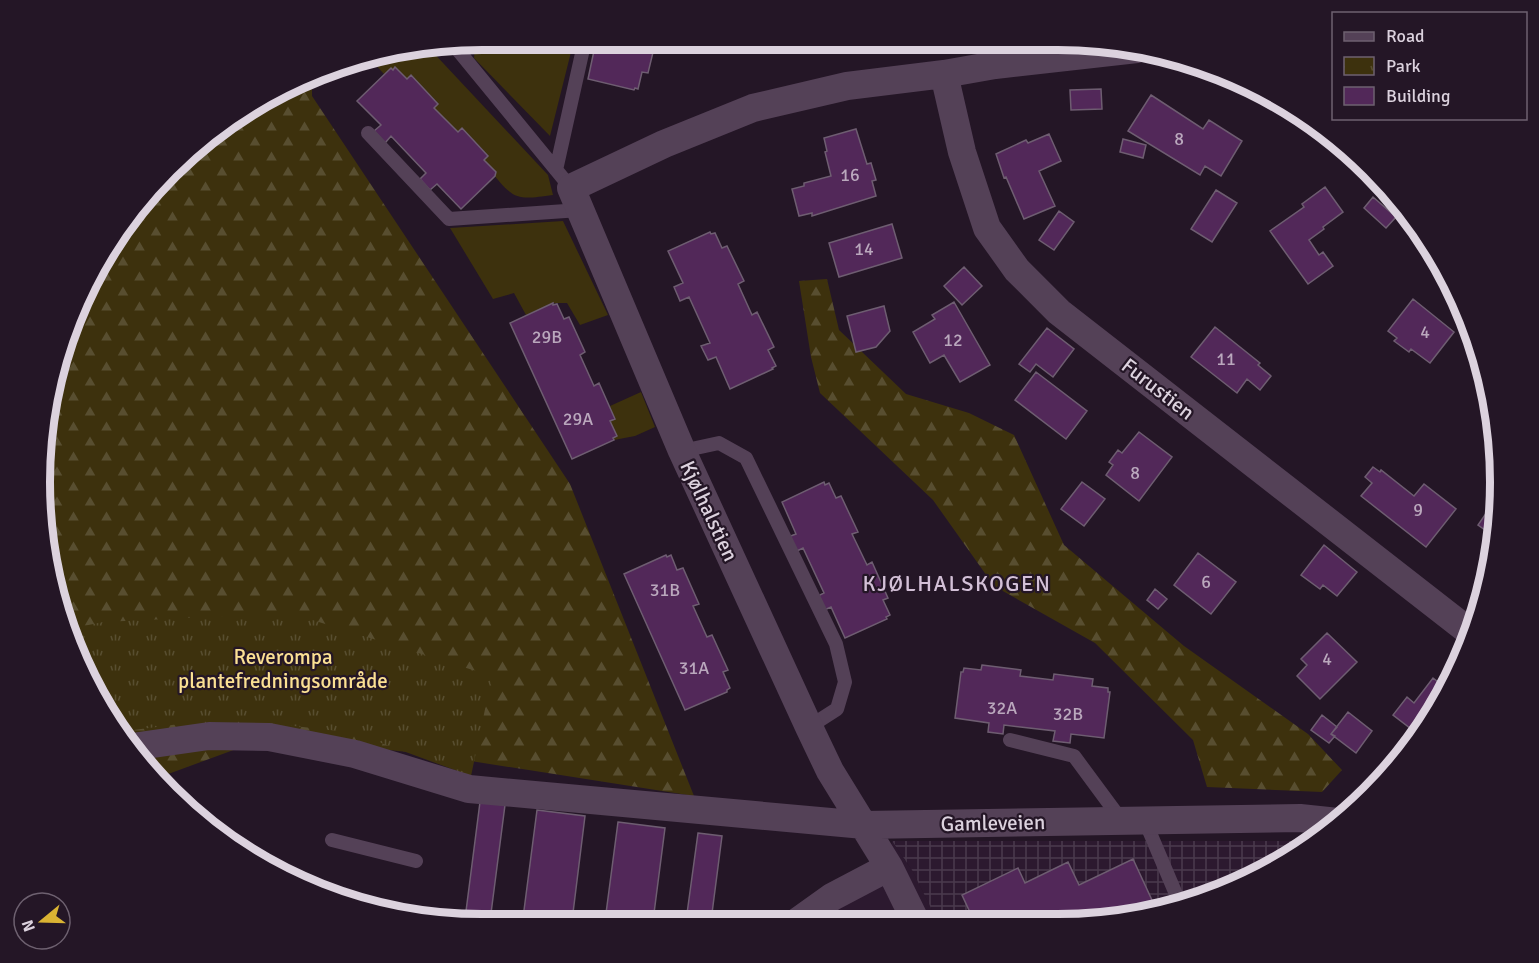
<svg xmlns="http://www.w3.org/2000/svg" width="1539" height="963" font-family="Signika,sans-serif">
  <defs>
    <pattern id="industrial-grid" width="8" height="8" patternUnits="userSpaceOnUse" patternTransform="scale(1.5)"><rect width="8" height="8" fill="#2c192f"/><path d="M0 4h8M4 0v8" fill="none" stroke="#4a3a4d"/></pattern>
    <pattern id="forest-firs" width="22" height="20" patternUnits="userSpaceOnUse" patternTransform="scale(1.5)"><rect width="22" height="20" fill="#3d310d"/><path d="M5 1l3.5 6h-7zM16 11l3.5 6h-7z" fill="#584e30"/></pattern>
    <pattern id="park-tufts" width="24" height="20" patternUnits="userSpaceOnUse" patternTransform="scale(1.5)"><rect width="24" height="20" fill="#3d310d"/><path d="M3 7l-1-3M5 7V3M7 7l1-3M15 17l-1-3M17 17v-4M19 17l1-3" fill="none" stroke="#584e30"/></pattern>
  </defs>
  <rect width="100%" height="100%" fill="#241626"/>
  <path fill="#2c192f" d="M 892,841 L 912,870 L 938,922 L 798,922 L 888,867 Z"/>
  <path fill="url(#industrial-grid)" d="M 892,841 L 1314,841 L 1254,878 L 1172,909 L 1087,923 L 938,922 L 912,870 Z"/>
  <path fill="#3d310d" d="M 482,39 L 574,40 L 550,136 L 474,58 L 476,40 Z
    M 429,48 L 548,175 L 553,195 C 521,199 515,202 494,175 L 496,172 L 484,160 L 488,155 L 462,128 L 458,132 L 434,108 L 438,103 L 412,76 L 407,79 L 395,67 L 393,70 L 391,68 L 384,74 L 369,58 Z
    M 563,221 L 608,315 L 580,325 L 567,303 L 553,303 L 526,315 L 514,293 L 493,299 L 450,228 Z
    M 641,392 L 655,427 L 635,436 L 614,440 L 613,438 L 617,436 L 610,421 L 615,419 L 610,406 Z"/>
  <path fill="url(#forest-firs)" d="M 312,76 L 312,96 L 570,484 L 694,796 L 426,754 L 269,737 L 160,777 L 113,727 L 54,596 L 39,481 L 63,339 L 131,212 L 235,114 Z
    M 827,279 L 839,330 L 906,394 L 969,413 L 1014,435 L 1064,545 L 1184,646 L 1308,734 L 1342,770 L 1322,792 L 1207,787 L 1193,740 L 1095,643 L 994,586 L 933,500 L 820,393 L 811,357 L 799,281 Z"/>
  <path fill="url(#park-tufts)" d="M 290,613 L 492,676 L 471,776 L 354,733 L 226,718 L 118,732 L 113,727 L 69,629 L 103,622 Z"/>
  <path fill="#522859" stroke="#6e5d71" stroke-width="1.5" d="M 588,40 L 656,40 L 648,73 L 642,72 L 638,89 L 635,88 L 634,90 L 588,79 L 595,46 L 587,44 Z
    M 395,67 L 407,79 L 411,75 L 438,104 L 434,108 L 458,132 L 462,128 L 488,156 L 484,160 L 496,172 L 495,176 L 461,209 L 437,184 L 430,190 L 420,179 L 426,173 L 391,136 L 385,143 L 374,131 L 381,125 L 357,101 L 391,68 L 393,70 Z
    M 1101,89 L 1102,109 L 1071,110 L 1070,90 Z
    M 1151,95 L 1203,129 L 1209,120 L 1242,141 L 1221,176 L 1205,166 L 1200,175 L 1128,131 Z
    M 856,129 L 867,164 L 871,163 L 876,180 L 872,181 L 876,196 L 812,216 L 812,213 L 799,216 L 792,189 L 804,186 L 804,183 L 831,176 L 825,152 L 827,151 L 824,138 Z
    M 1049,134 L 1061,161 L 1039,171 L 1055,206 L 1024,219 L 1006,177 L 1004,178 L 996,154 L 1026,140 L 1028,143 Z
    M 1123,139 L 1146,145 L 1143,158 L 1120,152 Z
    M 1325,187 L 1343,212 L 1323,227 L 1324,229 L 1309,240 L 1319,255 L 1323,252 L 1333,266 L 1308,284 L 1270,231 L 1304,207 L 1302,204 Z
    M 1216,190 L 1237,203 L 1212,242 L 1191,229 Z
    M 1373,197 L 1396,217 L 1386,228 L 1364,208 Z
    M 1059,211 L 1074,222 L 1054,250 L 1039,240 Z
    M 892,224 L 902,258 L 839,277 L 829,243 Z
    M 710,232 L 711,234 L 715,233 L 722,248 L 727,246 L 744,281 L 738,284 L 752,315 L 757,312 L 774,347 L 768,350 L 776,366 L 772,368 L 773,369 L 730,389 L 716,357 L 708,360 L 701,346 L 710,343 L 689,297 L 680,301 L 674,287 L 683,283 L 668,251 Z
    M 964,267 L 982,286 L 962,305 L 944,286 Z
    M 1413,299 L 1454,332 L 1430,363 L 1411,349 L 1409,352 L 1394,341 L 1397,338 L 1388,331 Z
    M 954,302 L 990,365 L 960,382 L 944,355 L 930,363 L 913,332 L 935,319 L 932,315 Z
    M 553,303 L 553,305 L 557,304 L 564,319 L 569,317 L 585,352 L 580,355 L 594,386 L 599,383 L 615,419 L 610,421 L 617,436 L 613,438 L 614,440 L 572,459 L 510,323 Z
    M 884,306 L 890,331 L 876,347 L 856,352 L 847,316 Z
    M 1215,327 L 1260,363 L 1258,365 L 1271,376 L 1260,390 L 1247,379 L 1237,393 L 1191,357 Z
    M 1047,328 L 1074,349 L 1053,377 L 1036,364 L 1030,372 L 1019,364 Z
    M 1036,372 L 1087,411 L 1066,439 L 1015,400 Z
    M 1139,432 L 1172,457 L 1139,501 L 1106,475 L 1113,465 L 1109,462 L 1118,450 L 1122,453 Z
    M 1373,467 L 1380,472 L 1381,470 L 1414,496 L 1424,484 L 1456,509 L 1426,547 L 1361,496 L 1372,483 L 1365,477 Z
    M 824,482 L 825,485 L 829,483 L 836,498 L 841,496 L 858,532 L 852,534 L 867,565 L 872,562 L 888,598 L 883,600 L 890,615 L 886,617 L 887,619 L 845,638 L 831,607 L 822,611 L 816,597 L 824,593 L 803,548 L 795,552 L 788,537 L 796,534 L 782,502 Z
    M 1082,482 L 1105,499 L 1084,526 L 1061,509 Z
    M 1498,496 L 1499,511 L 1495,537 L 1478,525 Z
    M 1324,545 L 1357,572 L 1337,596 L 1323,585 L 1320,589 L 1301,575 Z
    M 1198,553 L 1236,582 L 1211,614 L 1174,585 Z
    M 666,555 L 667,557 L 671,555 L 677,570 L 683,568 L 699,604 L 693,606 L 707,637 L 712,635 L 728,670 L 723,672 L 730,688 L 727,690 L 727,692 L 685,710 L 624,574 Z
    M 1155,589 L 1167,599 L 1158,609 L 1147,600 Z
    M 1327,633 L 1357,662 L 1320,699 L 1297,676 L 1307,665 L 1301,659 Z
    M 982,665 L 1021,670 L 1020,676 L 1053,680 L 1054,674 L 1093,679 L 1092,686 L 1108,688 L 1108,692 L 1110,692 L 1104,738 L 1071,734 L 1070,743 L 1053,741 L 1055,731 L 1004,725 L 1003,734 L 988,732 L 989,723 L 955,718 L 961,672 L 963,672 L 964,668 L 981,670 Z
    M 1433,678 L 1447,689 L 1419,735 L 1393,715 L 1407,697 L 1414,703 Z
    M 1348,712 L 1372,731 L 1356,753 L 1331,734 Z
    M 1322,715 L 1337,727 L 1331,734 L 1335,736 L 1329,743 L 1311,730 Z
    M 480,802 L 505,805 L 490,921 L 465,919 Z
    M 537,810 L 585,816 L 572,921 L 547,921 L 523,918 Z
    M 618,822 L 665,828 L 653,921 L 605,921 Z
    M 698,833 L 722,836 L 711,921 L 686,921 Z
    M 1133,859 L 1157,911 L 1087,923 L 975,923 L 962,895 L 1018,868 L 1025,883 L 1068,862 L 1079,885 Z"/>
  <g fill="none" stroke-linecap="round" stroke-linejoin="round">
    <path stroke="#544157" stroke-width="14" d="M 977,42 L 995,65
      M 453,44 L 571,188
      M 368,133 L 449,219 L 580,210
      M 556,170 L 585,40
      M 682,451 L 719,443 L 746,458 L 836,644 L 845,682 L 837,709 L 809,727
      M 1010,740 L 1074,756 L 1122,821
      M 1145,821 L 1181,906
      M 332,840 L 416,861"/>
    <path stroke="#544157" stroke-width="28" d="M 944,74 L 962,152 L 987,228 L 1017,270 L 1059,312 L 1471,633
      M 132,747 L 209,736 L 269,737 L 355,754 L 469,789 L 864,825 L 1300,818 L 1338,822
      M 797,922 L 832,897 L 889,867
      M 916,922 L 889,867 L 830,771 L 809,727 L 682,451 L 571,188 L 664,144 L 753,108 L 847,86 L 944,74 L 995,65 L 1137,49"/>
  </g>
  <g text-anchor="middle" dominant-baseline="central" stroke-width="4.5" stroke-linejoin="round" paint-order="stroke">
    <g font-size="18" fill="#baa8bd">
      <text x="1179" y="139">8</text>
      <text x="850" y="175">16</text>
      <text x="864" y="249">14</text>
      <text x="1425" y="332">4</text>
      <text x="547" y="337">29B</text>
      <text x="953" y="340">12</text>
      <text x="1226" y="359">11</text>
      <text x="578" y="419">29A</text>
      <text x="1135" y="473">8</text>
      <text x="1418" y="510">9</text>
      <text x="1206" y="582">6</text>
      <text x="665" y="590">31B</text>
      <text x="1327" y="659">4</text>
      <text x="694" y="668">31A</text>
      <text x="1002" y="708">32A</text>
      <text x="1068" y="714">32B</text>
    </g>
    <g font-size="21" fill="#dcd2de" stroke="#241626">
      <text transform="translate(1158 389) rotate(38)">Furustien</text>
      <text transform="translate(709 511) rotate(65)">Kjølhalstien</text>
      <text transform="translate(993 823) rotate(-1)">Gamleveien</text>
    </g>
    <g font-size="21" fill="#fbe093" stroke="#241626">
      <text x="283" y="657">Reverompa<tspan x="283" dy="24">plantefredningsområde</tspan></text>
    </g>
    <g font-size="22" letter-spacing="1.5" fill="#d3c0d7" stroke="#241626">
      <text x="957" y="583">KJØLHALSKOGEN</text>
    </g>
  </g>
  <path d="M0 0H1539V963H0ZM482 50H1058A432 432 0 0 1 1490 482V482A432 432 0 0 1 1058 914H482A432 432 0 0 1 50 482V482A432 432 0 0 1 482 50Z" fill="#241626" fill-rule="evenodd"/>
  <path fill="none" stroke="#dcd2de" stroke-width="8" d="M482 50H1058A432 432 0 0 1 1490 482V482A432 432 0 0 1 1058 914H482A432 432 0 0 1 50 482V482A432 432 0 0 1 482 50Z"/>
  <rect x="1332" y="12" width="195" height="108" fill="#241626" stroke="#6e6170" stroke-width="1.5"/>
  <rect x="1344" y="32" width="30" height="9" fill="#544157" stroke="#6e6170" stroke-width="1.5"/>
  <text x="1386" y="42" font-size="18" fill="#dcd2de">Road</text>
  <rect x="1344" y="57" width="30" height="18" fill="url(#park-tufts)" stroke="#6e6170" stroke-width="1.5"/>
  <text x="1386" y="72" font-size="18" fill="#dcd2de">Park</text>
  <rect x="1344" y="87" width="30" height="18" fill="#522859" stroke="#6e6170" stroke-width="1.5"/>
  <text x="1386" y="102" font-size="18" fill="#dcd2de">Building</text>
  <g transform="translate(42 921) rotate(251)"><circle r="28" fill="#241626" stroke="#6e6170" stroke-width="1.5"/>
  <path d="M0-4.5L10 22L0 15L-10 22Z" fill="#dab333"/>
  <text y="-9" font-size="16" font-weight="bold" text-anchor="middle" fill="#dcd2de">N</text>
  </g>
</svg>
